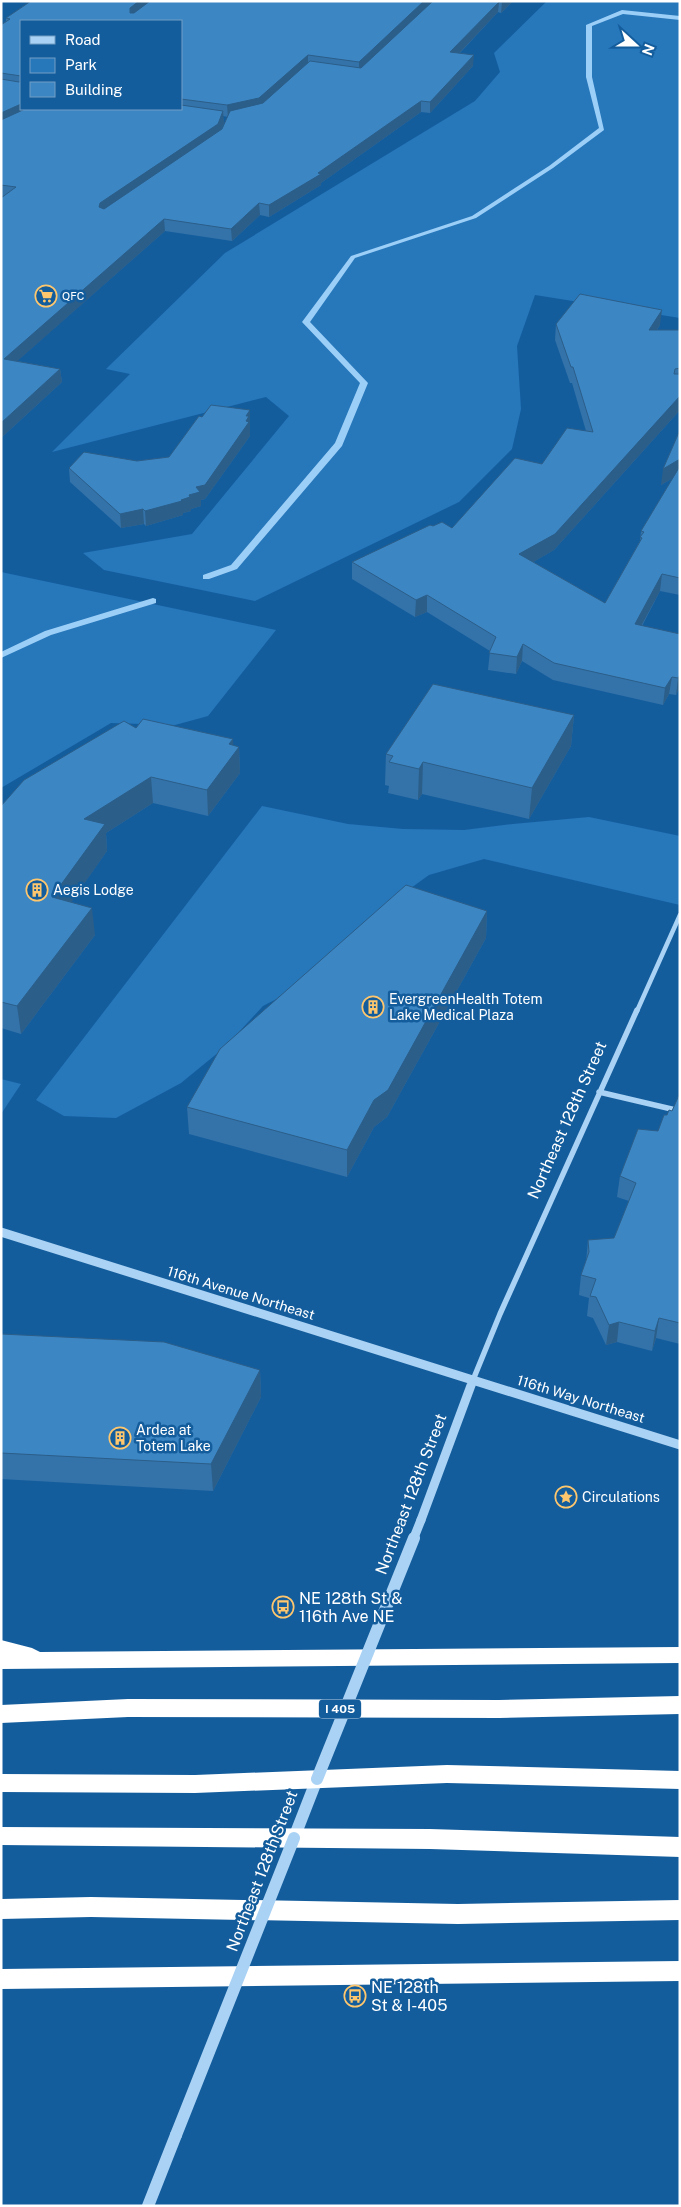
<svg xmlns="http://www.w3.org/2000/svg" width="681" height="2207" font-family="'Public Sans',sans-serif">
  <rect width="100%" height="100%" fill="#145d9d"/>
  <path fill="#2777bb" d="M 547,1 L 680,1 L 680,318 L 535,295 L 517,346 L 521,409 L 512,449 L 459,502 L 255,601 L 104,570 L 83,553 L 192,534 L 289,416 L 266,397 L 52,452 L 130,374 L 106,369 L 225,253 L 475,101 L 500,72 L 494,53 Z
    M 1,572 L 276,630 L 208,716 L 175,725 L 111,723 L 1,788 Z
    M 262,806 L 348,824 L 403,829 L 464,830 L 513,824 L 589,817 L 680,836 L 680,905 L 484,859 L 429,875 L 397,898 L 317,978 L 263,1006 L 225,1047 L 181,1083 L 116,1118 L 64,1116 L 36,1100 Z
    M 1,1079 L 21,1084 L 1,1114 Z"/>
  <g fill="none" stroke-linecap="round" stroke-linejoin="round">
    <path fill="#9ccff7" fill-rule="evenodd" d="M 622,10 L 680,16 L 680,20 L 623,14 L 592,26 L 592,77 L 604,130 L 553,168 L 476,218 L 355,258 L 310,322 L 368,383 L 342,446 L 237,569 L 209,579 L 203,579 L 203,575 L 231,565 L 335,443 L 360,383 L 302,322 L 351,256 L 472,216 L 549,166 L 599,128 L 586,77 L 586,25 Z
      M 153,598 L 156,599 L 156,603 L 51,635 L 1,658 L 1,652 L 45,631 Z"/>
    <path stroke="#aad2f4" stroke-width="4.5" d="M 637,1011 L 680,915"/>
    <path stroke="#aad2f4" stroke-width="5.5" d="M 599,1092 L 680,1111
      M 473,1380 L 500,1314 L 637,1010"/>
    <path stroke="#aad2f4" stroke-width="9" d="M 1,1232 L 680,1445
      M 421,1520 L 473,1380"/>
    <path stroke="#aad2f4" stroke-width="12" d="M 294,1838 L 317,1779
      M 148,2206 L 176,2135"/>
    <path fill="#fff" fill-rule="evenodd" d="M 1,1640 L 32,1648 L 40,1652 L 680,1647 L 680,1663 L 1,1669 Z
      M 680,1696 L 680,1714 L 499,1718 L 128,1717 L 1,1723 L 1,1705 L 128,1699 L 499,1700 Z
      M 447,1765 L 680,1771 L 680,1789 L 447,1783 L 195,1793 L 1,1792 L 1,1774 L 195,1775 Z
      M 1,1827 L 430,1829 L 680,1837 L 680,1857 L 430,1849 L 1,1845 Z
      M 91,1897 L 458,1904 L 680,1900 L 680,1920 L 458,1924 L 91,1917 L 1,1919 L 1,1899 Z
      M 680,1961 L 680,1981 L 1,1989 L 1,1969 Z"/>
    <path stroke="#aad2f4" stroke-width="9" d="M 413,1540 L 421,1520"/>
    <path stroke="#aad2f4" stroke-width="12" d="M 317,1779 L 414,1538
      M 176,2135 L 294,1838"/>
  </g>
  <path fill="#3473a9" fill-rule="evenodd" d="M 31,1 L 513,1 L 501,13 L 498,12 L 459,54 L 473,66 L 430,113 L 421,112 L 321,183 L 321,185 L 269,217 L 260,215 L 232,241 L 165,231 L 17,361 L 60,369 L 62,382 L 1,438 L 1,198 L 3,197 L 1,196 L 1,25 L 6,22 L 6,18 ZM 21,21 L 181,21 L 181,109 L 21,109 ZM 223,116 L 228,117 L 222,129 L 221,130 L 224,123 Z
    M 556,324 L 660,325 L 657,330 L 680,330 L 680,410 L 554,550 L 533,562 L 605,603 L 640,541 L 641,531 L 673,478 L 661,485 L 680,430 L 680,595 L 660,591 L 642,626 L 680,634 L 680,687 L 676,695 L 669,694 L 663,705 L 553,680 L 522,661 L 516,674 L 488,670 L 490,651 L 427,612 L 415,617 L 352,579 L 352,562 L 433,526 L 452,528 L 542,464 L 586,431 L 572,383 L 570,383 L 555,340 Z
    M 250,424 L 250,436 L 205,499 L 201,500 L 201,506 L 191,509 L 191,511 L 183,513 L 183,515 L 146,526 L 144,524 L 121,528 L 70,482 L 69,468 L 137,461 L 169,457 Z
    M 574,715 L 571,746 L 529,819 L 422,794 L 418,800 L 388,793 L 389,786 L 385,785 L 386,754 Z
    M 136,728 L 233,739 L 233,745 L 239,747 L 240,773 L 208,816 L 153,803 L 106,833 L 107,851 L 71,902 L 95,935 L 21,1034 L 1,1028 L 1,806 Z
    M 487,911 L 486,938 L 387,1117 L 374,1127 L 347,1177 L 189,1134 L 187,1107 Z
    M 680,1095 L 680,1344 L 656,1338 L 652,1351 L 617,1342 L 606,1345 L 593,1318 L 587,1316 L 589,1298 L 579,1295 L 581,1275 L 586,1262 L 588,1240 L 614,1238 L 629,1201 L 617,1197 L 620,1176 L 658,1131 L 667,1115 L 672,1111 Z
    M 1,1334 L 260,1370 L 261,1397 L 213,1491 L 1,1479 Z"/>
  <path fill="#2b5e89" d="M 139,1 L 154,1 L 131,21 L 130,8 Z
    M 424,1 L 435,1 L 359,73 L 359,62 Z
    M 503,1 L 513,1 L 501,13 L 502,2 Z
    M 499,2 L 498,12 L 450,63 L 450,52 Z
    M 308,55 L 308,66 L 260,109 L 228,117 L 227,105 Z
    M 474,55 L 473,66 L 430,113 L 430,102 Z
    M 421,101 L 421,112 L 321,183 L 321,185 L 269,217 L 269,205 L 318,173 Z
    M 21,104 L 21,109 L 35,109 L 1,125 L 1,113 Z
    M 223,111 L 224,123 L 218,136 L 101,215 L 99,207 L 100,203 Z
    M 259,203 L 260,215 L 232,241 L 231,229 Z
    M 164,219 L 165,231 L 5,372 L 4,359 Z
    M 662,310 L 660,325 L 647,345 L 649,330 Z
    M 60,369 L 62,382 L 1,438 L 1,423 Z
    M 680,396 L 680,410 L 554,550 L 518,571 L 519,554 Z
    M 250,410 L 250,436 L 205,499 L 201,500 L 201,506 L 191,509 L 191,511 L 183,513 L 183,515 L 146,526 L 145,511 L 181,500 L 196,487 Z
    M 680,459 L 680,474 L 661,485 L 663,469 Z
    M 143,509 L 144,524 L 121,528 L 120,514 Z
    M 662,574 L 660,591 L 633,641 L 635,624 Z
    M 427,595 L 427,612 L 415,617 L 416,600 Z
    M 523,644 L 522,661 L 516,674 L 517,657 Z
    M 680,675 L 680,687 L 676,695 L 678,678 Z
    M 672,677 L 669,694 L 663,705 L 665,688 Z
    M 574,715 L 571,746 L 529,819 L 532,788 Z
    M 233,739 L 234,754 L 239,747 L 240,773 L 208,816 L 207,790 L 229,744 Z
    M 423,762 L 422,794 L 418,800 L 419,769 Z
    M 151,777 L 153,803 L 106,833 L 107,851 L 56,924 L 52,897 L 84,819 Z
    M 92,908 L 95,935 L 21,1034 L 17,1006 Z
    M 487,911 L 486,938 L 387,1117 L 374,1127 L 347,1177 L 347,1150 L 374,1100 Z
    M 659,1318 L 656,1338 L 652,1351 L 655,1331 Z
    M 619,1322 L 617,1342 L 606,1345 L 609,1325 Z
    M 260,1370 L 261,1397 L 213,1491 L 211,1464 Z"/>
  <path fill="#3d86c4" stroke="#2b5e89" d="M 31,1 L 139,1 L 130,8 L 130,13 L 134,13 L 150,1 L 424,1 L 359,62 L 308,55 L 259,98 L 227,105 L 181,99 L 181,21 L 21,21 L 21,77 L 21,76 L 1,73 L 1,25 L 10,19 L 6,18 Z
    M 433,1 L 503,1 L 502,2 L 499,2 L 450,52 L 474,55 L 430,102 L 421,101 L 318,173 L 321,174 L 269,205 L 259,203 L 231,229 L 164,219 L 4,359 L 60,369 L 1,423 L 1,198 L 16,187 L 1,185 L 1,120 L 25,109 L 181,109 L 181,105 L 223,111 L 218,124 L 100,203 L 99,207 L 104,209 L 222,129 L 230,111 L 263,103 L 310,61 L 361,68 Z
    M 1,79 L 19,82 L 21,81 L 21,104 L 1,113 Z
    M 580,294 L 662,310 L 649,330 L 680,330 L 680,368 L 675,369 L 674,374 L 680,374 L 680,396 L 555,534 L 519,554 L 605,603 L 642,538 L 640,537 L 644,532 L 641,531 L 680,466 L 680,578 L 662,574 L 635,624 L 680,634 L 680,675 L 678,678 L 672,677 L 665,688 L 554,663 L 523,644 L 517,657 L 489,653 L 496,637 L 427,595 L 416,600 L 352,562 L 430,525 L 433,526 L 442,522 L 452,528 L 515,458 L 542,464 L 567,428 L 593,432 L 573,367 L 571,367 L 556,324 Z
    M 211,405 L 250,410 L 246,416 L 249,416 L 246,421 L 249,422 L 205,485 L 196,487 L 200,492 L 189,495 L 190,497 L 181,500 L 182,501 L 145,511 L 143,509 L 120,514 L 69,468 L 84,452 L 137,461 L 169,457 L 199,416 L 202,417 Z
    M 680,430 L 680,459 L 663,469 Z
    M 433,684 L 574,715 L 532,788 L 423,762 L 419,769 L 389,762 L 393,756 L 386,754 Z
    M 143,719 L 233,739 L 229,744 L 239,747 L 207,790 L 151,777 L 84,819 L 105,824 L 52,897 L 92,908 L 17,1006 L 1,1002 L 1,806 L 24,780 L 124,721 L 136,728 Z
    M 406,885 L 487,911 L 388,1090 L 374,1100 L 347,1150 L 187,1107 L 220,1049 Z
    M 679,1095 L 680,1095 L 680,1323 L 659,1318 L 655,1331 L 619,1322 L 609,1325 L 596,1297 L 590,1296 L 596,1279 L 581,1275 L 589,1252 L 588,1240 L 614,1238 L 636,1183 L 620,1176 L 638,1129 L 658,1131 L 664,1115 L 667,1115 L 669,1110 L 672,1111 Z
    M 1,1334 L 164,1342 L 260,1370 L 211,1464 L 1,1453 Z"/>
  <defs>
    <g id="supermarket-ring" transform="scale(1.125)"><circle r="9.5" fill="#145d9d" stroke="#ffc76d" stroke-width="1.5"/><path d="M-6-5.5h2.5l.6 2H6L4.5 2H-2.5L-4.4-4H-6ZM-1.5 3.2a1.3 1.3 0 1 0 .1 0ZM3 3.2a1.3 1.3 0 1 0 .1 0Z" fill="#ffc76d"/></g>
    <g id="building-ring" transform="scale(1.125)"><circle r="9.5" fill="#145d9d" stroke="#ffc76d" stroke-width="1.5"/><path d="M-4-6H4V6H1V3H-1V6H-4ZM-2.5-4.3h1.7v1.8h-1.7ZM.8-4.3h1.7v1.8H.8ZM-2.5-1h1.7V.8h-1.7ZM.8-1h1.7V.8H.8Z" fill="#ffc76d"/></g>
    <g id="sight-ring" transform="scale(1.125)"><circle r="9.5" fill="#145d9d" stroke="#ffc76d" stroke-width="1.5"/><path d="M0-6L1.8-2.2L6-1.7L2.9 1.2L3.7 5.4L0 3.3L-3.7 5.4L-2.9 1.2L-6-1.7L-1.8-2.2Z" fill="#ffc76d"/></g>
    <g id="bus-ring" transform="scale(1.125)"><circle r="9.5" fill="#145d9d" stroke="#ffc76d" stroke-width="1.5"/><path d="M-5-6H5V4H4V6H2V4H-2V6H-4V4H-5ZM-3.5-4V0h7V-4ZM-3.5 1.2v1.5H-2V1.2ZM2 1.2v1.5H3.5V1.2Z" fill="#ffc76d"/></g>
  </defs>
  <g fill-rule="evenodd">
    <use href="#supermarket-ring" x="46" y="296"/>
    <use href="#building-ring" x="37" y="890"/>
    <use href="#building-ring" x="373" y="1007"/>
    <use href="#building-ring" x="120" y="1438"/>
    <use href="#sight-ring" x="566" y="1497"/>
    <use href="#bus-ring" x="283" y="1607"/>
    <use href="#bus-ring" x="355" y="1996"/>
  </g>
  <g text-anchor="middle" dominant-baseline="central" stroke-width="5" stroke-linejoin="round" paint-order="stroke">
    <g font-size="11" fill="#fff" stroke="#145d9d" text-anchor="start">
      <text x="62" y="296">QFC</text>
    </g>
    <rect fill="#145d9d" stroke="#b8cee2" stroke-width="1" x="319" y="1699.5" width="42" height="19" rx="4"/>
    <g font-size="12" font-weight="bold" fill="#fff">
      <text x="340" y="1709">I 405</text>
    </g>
    <g font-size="14" fill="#fff" stroke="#145d9d" text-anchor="start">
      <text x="53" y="890">Aegis Lodge</text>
      <text x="389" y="999">EvergreenHealth Totem<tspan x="389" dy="16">Lake Medical Plaza</tspan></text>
      <text x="136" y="1430">Ardea at<tspan x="136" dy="16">Totem Lake</tspan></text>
      <text x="582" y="1497">Circulations</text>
    </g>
    <g font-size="14" fill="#fff" stroke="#145d9d">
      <text transform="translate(241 1293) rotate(17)">116th Avenue Northeast</text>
      <text transform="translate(581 1399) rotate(17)">116th Way Northeast</text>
    </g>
    <g font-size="16" fill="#fff" stroke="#145d9d">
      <text transform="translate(567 1120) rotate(-66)">Northeast 128th Street</text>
      <text transform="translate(411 1494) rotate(-69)">Northeast 128th Street</text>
      <text transform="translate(262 1871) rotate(-69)">Northeast 128th Street</text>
    </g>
    <g font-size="16" fill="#fff" stroke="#145d9d" text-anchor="start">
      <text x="299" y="1598">NE 128th St &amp;<tspan x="299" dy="18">116th Ave NE</tspan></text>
      <text x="371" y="1987">NE 128th<tspan x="371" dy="18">St &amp; I-405</tspan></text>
    </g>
  </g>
  <rect width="681" height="2207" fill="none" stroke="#ffffff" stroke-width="5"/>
  <rect x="20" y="20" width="162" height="90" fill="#145d9d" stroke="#729ec4"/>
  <rect x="30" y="36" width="25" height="8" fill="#aad2f4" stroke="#729ec4"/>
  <text x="65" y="45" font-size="15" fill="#ffffff">Road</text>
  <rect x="30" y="58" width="25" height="15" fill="#2777bb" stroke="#729ec4"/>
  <text x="65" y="70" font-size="15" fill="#ffffff">Park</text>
  <rect x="30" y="82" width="25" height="15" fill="#3d86c4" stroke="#729ec4"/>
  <text x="65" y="95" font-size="15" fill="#ffffff">Building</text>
  <g transform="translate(636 45) rotate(111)" stroke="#145d9d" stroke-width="4" paint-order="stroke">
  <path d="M0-4L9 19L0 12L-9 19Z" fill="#ffffff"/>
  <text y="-8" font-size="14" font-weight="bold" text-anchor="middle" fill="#ffffff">N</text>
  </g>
</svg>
